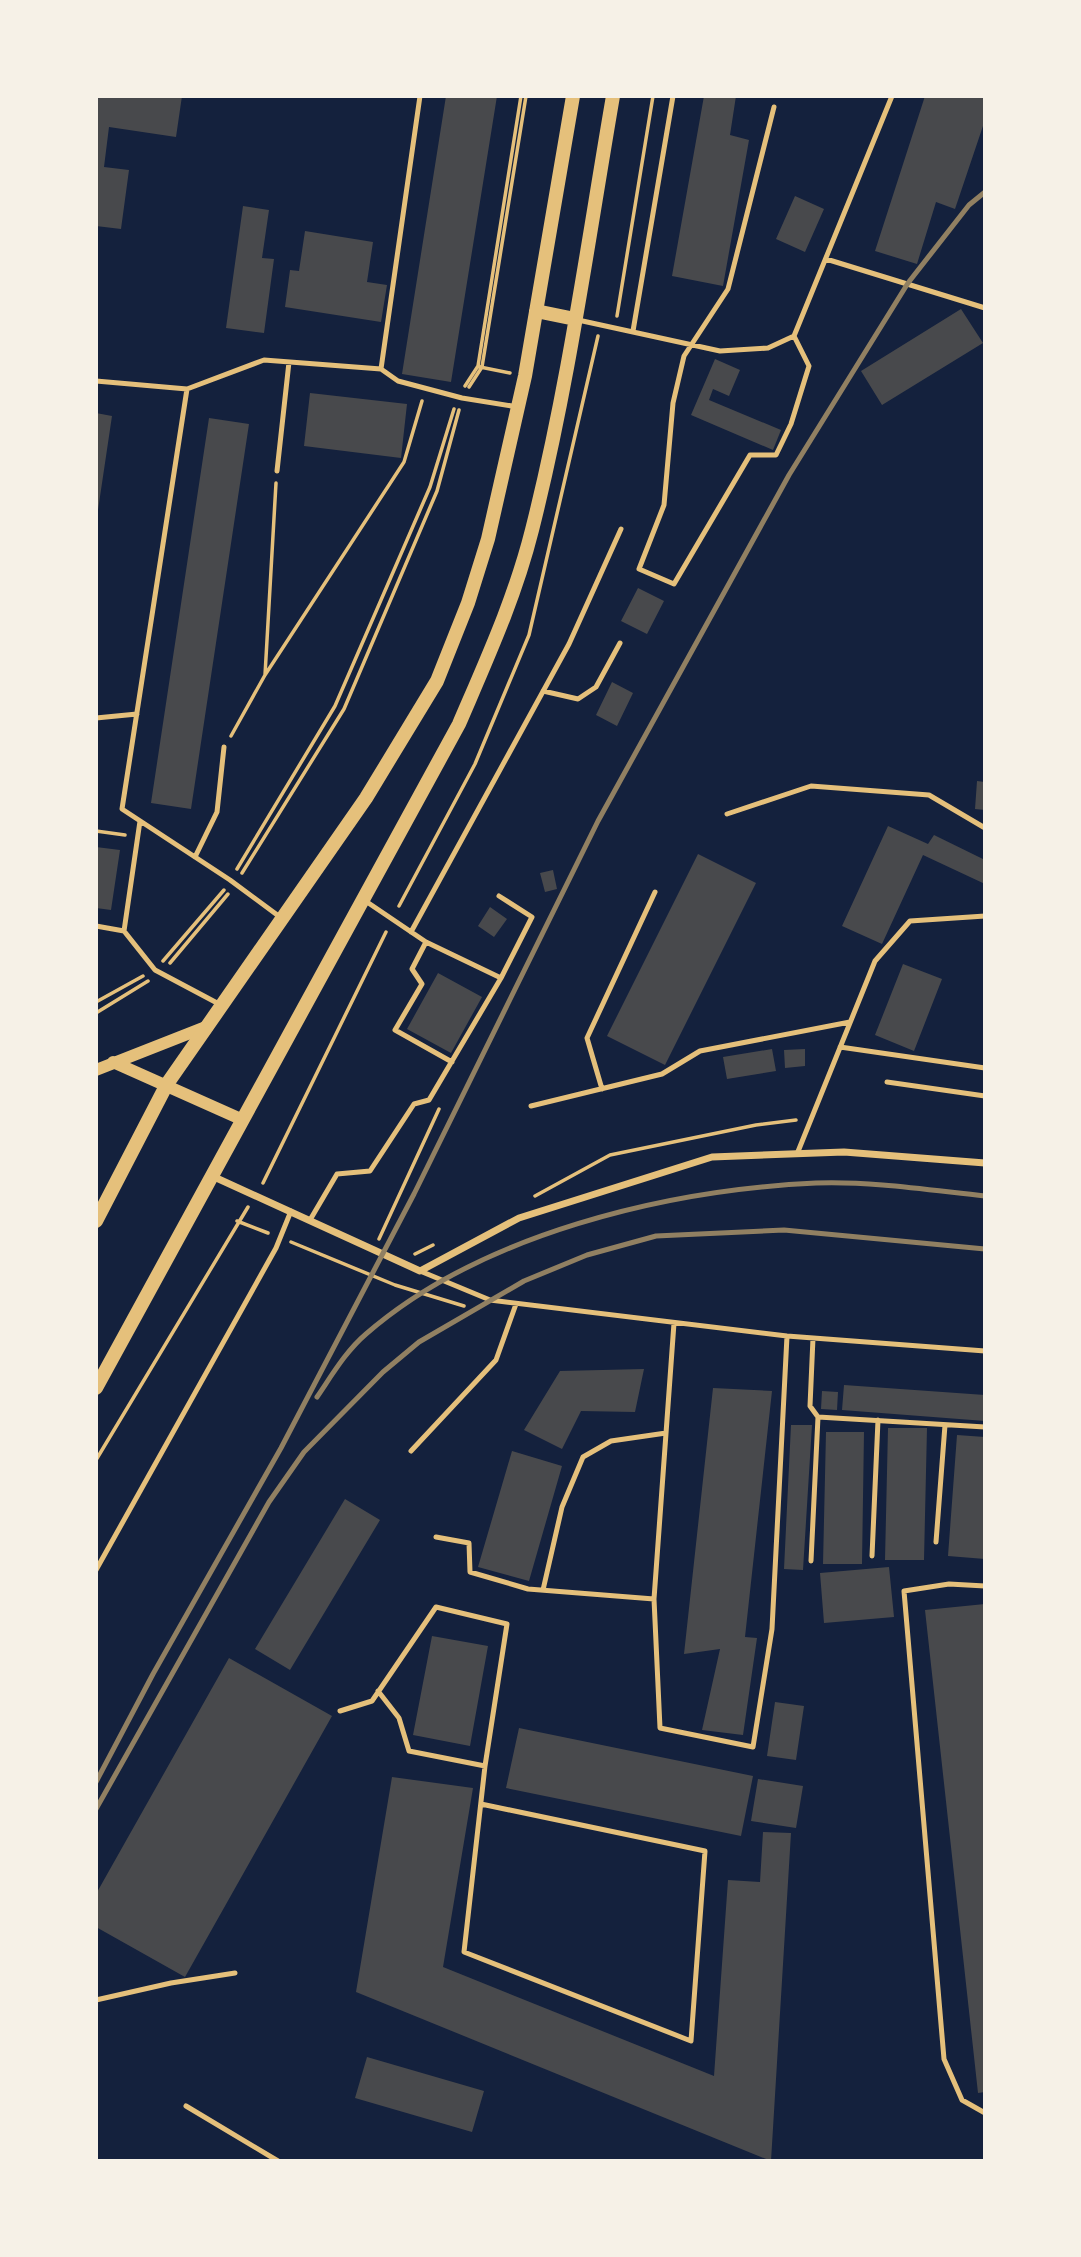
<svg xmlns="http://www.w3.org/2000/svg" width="1081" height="2257" font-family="Manrope,sans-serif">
  <rect width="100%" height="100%" fill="#14213d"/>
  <path fill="#48494c" d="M 96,96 L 182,96 L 176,137 L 109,127 L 104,167 L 129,170 L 121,229 L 96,226 Z
    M 446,96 L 497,96 L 451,382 L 402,374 Z
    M 704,96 L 736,96 L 730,135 L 749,140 L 723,286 L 672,276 Z
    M 925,96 L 985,96 L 985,120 L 955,209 L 936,202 L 917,264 L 875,251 Z
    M 795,196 L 824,209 L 805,252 L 776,239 Z
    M 243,206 L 269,210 L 262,258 L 274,259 L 264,333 L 226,328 Z
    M 305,231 L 373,242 L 367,282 L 387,285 L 381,322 L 285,307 L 290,270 L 299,271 Z
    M 961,309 L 983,343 L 882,405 L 861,371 Z
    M 715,359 L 740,370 L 729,396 L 713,389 L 709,400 L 781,430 L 773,450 L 691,415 Z
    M 310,393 L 407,404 L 401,458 L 304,446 Z
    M 96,413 L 112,416 L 98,510 L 96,510 Z
    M 209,418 L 249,424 L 191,809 L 151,803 Z
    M 638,588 L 664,601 L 647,634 L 621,621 Z
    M 612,682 L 633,693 L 617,726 L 596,715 Z
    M 977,781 L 985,782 L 985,810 L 975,809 Z
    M 888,826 L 928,844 L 934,835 L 985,860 L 985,884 L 923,855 L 882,944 L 842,926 Z
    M 96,847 L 120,850 L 111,910 L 96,908 Z
    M 698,854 L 756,883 L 665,1065 L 607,1036 Z
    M 553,870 L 557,889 L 545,892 L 540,873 Z
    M 490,907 L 507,919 L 494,937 L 478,926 Z
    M 903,964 L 942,979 L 914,1051 L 875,1035 Z
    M 438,973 L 482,997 L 451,1053 L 407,1029 Z
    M 772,1049 L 776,1071 L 727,1079 L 723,1057 Z
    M 805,1049 L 805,1066 L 785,1068 L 784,1050 Z
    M 644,1369 L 635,1412 L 581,1411 L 562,1449 L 524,1430 L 560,1371 Z
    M 844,1385 L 985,1395 L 985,1421 L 842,1410 Z
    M 713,1388 L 772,1391 L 745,1637 L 757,1638 L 743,1735 L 702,1730 L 720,1649 L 684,1654 Z
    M 822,1391 L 838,1392 L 837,1410 L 821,1409 Z
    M 791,1425 L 812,1425 L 803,1570 L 784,1569 Z
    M 888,1428 L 927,1428 L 924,1560 L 885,1560 Z
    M 826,1432 L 864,1432 L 862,1564 L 823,1564 Z
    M 957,1435 L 985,1437 L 985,1559 L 948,1556 Z
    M 512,1451 L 562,1466 L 529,1581 L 478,1567 Z
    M 345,1499 L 380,1520 L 290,1670 L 255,1649 Z
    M 889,1567 L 894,1617 L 824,1623 L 820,1573 Z
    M 985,1604 L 985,2092 L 978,2093 L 925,1610 Z
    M 432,1636 L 488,1646 L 470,1746 L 413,1735 Z
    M 229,1658 L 332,1716 L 185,1977 L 96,1927 L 96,1894 Z
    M 775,1702 L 804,1706 L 796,1760 L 767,1756 Z
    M 519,1728 L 753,1776 L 741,1836 L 506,1788 Z
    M 392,1777 L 473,1788 L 443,1967 L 714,2076 L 728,1880 L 760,1882 L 763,1832 L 791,1833 L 771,2161 L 356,1992 Z
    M 758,1779 L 803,1786 L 796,1828 L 751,1821 Z
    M 367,2057 L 484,2091 L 472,2132 L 355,2098 Z"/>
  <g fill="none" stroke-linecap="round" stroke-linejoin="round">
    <path stroke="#e5c07b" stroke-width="3.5" d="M 617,316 L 653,96
      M 480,367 L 510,373
      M 465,386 L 478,366 L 521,96
      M 469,387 L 482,367 L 526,96
      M 265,675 L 404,462 L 422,401
      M 231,736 L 265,675 L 276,483
      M 96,831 L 125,835
      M 237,869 L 335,706 L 430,487 L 454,409
      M 242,873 L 344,709 L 437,491 L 459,410
      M 399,906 L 475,764 L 529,635 L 598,336
      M 163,961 L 224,890
      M 170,963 L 228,894
      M 96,1002 L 143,976
      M 96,1013 L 148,981
      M 263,1183 L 386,932
      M 535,1196 L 610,1155 L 756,1125 L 796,1120
      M 237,1221 L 268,1233
      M 379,1239 L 439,1109
      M 291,1242 L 395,1285 L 464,1306
      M 415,1254 L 433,1245
      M 96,1460 L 248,1207"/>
    <path stroke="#e5c07b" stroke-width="5" d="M 774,107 L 728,289 L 684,356 L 673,403 L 664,505 L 639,569 L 674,584 L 750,455 L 776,455 L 791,424 L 809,366 L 794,336
      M 826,259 L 985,308
      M 578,320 L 720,351 L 768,348 L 794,336 L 892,96
      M 633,331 L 673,96
      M 381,369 L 420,96
      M 96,381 L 187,389
      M 277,471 L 289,362
      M 543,691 L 578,699 L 596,687 L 620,643
      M 96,718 L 137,714
      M 727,814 L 811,786 L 929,795 L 985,828
      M 195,857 L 217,812 L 224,747
      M 364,900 L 426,942 L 412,969 L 422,984 L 395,1030 L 452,1062
      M 280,917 L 230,880 L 122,809 L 187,389 L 264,360 L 381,369 L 398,381 L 462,398 L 518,407
      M 96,926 L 124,931 L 155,970 L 219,1004
      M 124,931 L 140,821
      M 411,932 L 569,644 L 621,529
      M 426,942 L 501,978
      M 840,1047 L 985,1068
      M 887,1082 L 985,1096
      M 602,1089 L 587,1038 L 655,892
      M 531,1106 L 662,1074 L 700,1051 L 850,1022
      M 797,1154 L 875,961 L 910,921 L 985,916
      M 310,1220 L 337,1174 L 370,1171 L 414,1104 L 429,1100 L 501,978 L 532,917 L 499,896
      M 420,1271 L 490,1300 L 787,1336 L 985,1351
      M 674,1323 L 654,1599 L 660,1728 L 753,1747 L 772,1629 L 787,1336
      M 813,1338 L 810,1406 L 818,1417 L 985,1427
      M 411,1451 L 496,1360 L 516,1304
      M 436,1537 L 469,1543 L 470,1572 L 528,1589 L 654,1599
      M 936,1542 L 945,1425
      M 872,1556 L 878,1420
      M 811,1561 L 818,1417
      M 96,1570 L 276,1248 L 291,1211
      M 985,1586 L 949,1584 L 904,1591 L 944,2059 L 962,2100 L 985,2113
      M 543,1590 L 562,1507 L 583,1457 L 611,1441 L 666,1433
      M 378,1691 L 399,1718 L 409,1751 L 485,1766
      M 340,1711 L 372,1701 L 436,1607 L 507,1624 L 485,1766 L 464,1952 L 691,2041 L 705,1851 L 481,1804
      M 96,2000 L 171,1983 L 235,1973
      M 186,2106 L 278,2161"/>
    <path stroke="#e5c07b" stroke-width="7" d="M 212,1176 L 420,1271 L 519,1218 L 712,1157 L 844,1152 L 985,1163"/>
    <path stroke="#e5c07b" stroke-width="12" d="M 113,1062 L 243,1120
      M 96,1070 L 208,1026"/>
    <path stroke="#e5c07b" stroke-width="14" d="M 536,311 L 575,319
      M 96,1221 L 167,1084 L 366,798 L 437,681 L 468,603 L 488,539 L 525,376 L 573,96
      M 96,1388 L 459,724 C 486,661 515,598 532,530 C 568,388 588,241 613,96"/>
    <path stroke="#918062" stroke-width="5" d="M 317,1397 C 332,1375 346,1351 366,1334 C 481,1234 666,1190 816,1183 C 871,1181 929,1190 985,1196
      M 96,1782 L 153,1674 L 281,1448 L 414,1194 L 598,821 L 789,475 L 908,283 L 969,205 L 985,192
      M 96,1809 L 269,1502 L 304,1452 L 383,1372 L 419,1342 L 524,1281 L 587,1255 L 656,1236 L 784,1230 L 985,1249"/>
  </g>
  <rect width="1081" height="2257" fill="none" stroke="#f6f1e7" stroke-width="196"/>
</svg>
